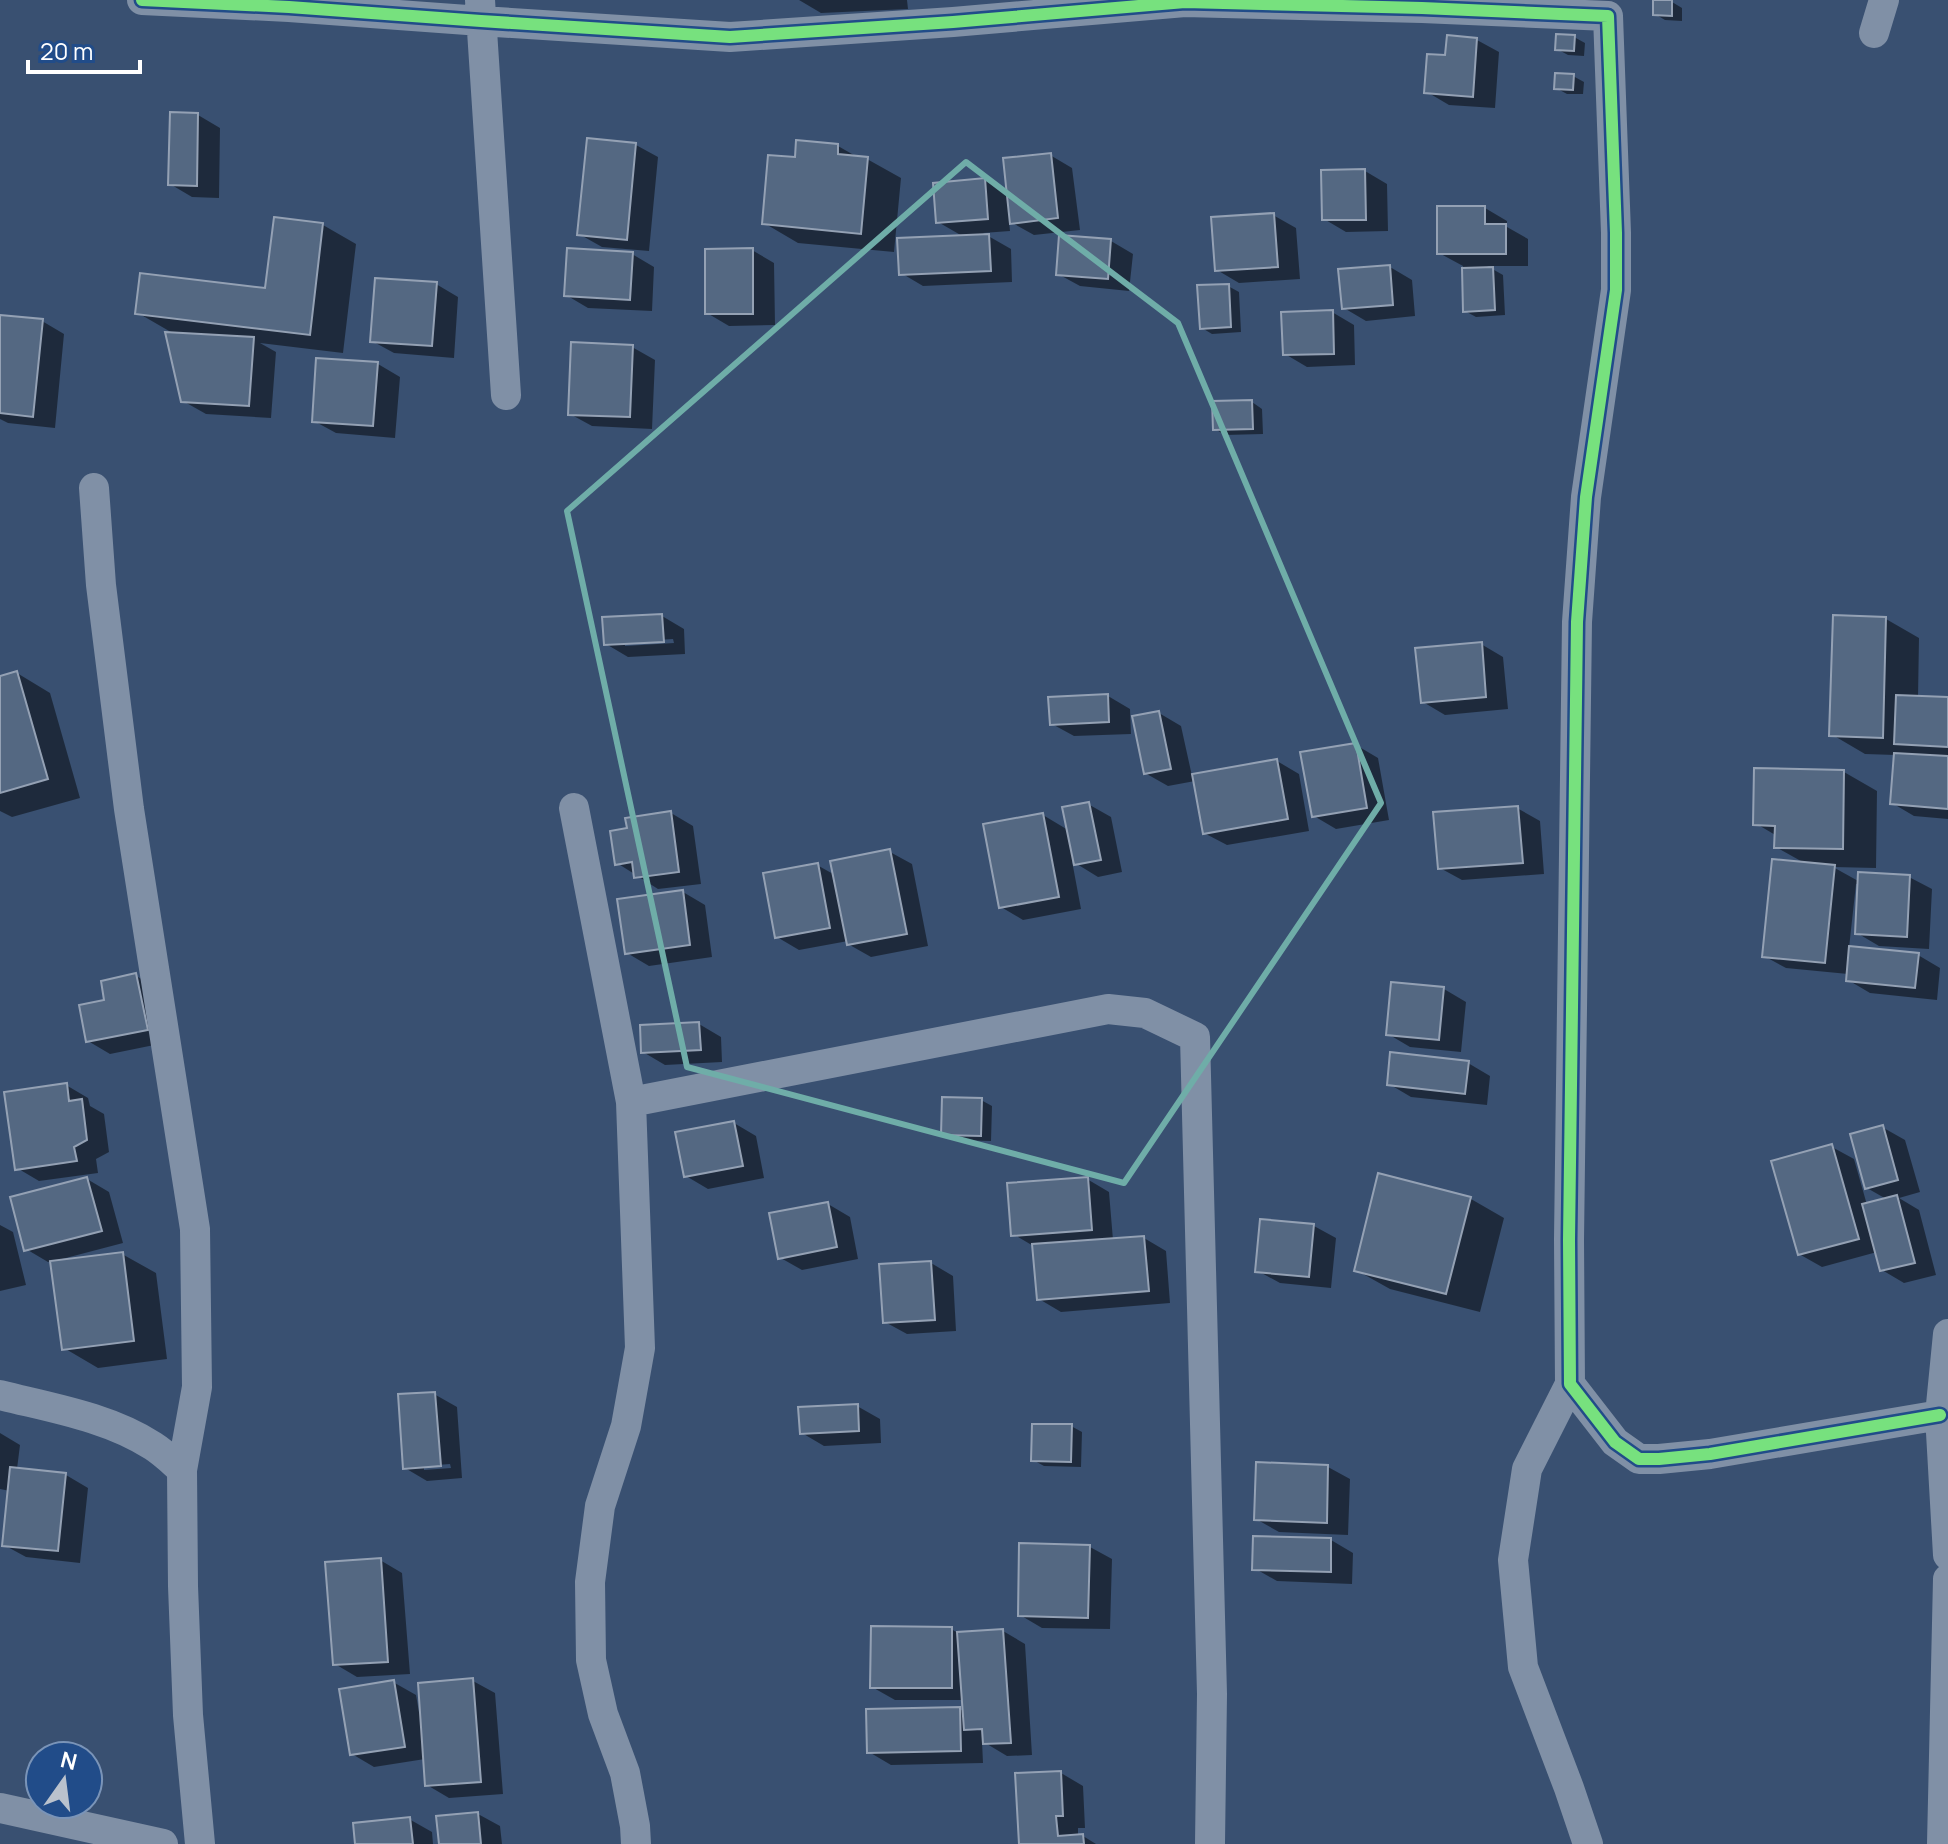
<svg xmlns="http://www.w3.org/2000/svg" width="1948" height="1844" font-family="Manrope,sans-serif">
  <rect width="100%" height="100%" fill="#395071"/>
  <path fill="#0007" fill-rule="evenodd" d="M 799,0 L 907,0 L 908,9 L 821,13 Z
    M 1672,2 L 1682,8 L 1682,21 L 1665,20 L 1655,14 Z
    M 1574,37 L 1585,43 L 1584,56 L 1568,55 L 1557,49 Z
    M 1477,40 L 1499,52 L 1495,108 L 1449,105 L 1427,92 Z
    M 1573,76 L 1584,82 L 1583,94 L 1567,94 L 1556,88 Z
    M 198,115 L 220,128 L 219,198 L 192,197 L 170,184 Z
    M 636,145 L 658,157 L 649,251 L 602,247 L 579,234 Z
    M 838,146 L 859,158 L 867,159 L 901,178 L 894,252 L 798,243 L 764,223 L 796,159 Z
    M 1050,155 L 1072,168 L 1080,230 L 1034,235 L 1009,221 L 1010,231 L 983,233 L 1011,249 L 1012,282 L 923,286 L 901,273 L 964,237 L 938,222 L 984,180 L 1009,194 Z
    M 1365,171 L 1387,184 L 1388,231 L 1346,232 L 1324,219 Z
    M 1485,208 L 1507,221 L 1507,227 L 1528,239 L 1528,266 L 1487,266 L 1503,275 L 1505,315 L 1476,317 L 1465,311 L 1463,266 L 1439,253 Z
    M 1273,215 L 1296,228 L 1300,279 L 1239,283 L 1217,270 Z
    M 323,225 L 356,244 L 343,353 L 260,343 L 276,352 L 271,418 L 206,414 L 183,401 L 176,335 L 138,313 L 267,290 Z
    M 1111,241 L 1133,254 L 1129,291 L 1080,286 L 1058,274 Z
    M 752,250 L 774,263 L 775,325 L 729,326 L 707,313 Z
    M 632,254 L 654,267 L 652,311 L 588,308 L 566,295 Z
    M 1390,267 L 1412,280 L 1415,316 L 1366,321 L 1344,308 Z
    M 436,284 L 458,297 L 454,358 L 394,353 L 372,341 Z
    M 1228,286 L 1239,292 L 1241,332 L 1212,334 L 1202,328 Z
    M 1332,312 L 1354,325 L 1355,365 L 1307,367 L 1285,354 Z
    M 0,317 L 42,321 L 64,334 L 55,428 L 8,423 L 0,419 Z
    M 632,347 L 655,360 L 652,429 L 592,426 L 570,414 Z
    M 378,364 L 400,377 L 395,438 L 336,433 L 314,421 Z
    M 1252,402 L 1262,409 L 1263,434 L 1225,435 L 1215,429 Z
    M 662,616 L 684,629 L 685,654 L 628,657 L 606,644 ZM 673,639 L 674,643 L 625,646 L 625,642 Z
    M 1886,619 L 1919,638 L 1918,698 L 1948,699 L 1948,819 L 1914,816 L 1892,803 L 1895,755 L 1865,754 L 1831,734 Z
    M 1481,644 L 1503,657 L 1508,709 L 1445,715 L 1423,702 Z
    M 17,673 L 50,693 L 80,798 L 12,817 L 0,811 L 0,678 Z
    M 1108,696 L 1130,709 L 1131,734 L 1074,736 L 1052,724 Z
    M 1159,713 L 1181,726 L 1192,776 L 1277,761 L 1299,774 L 1309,831 L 1227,845 L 1204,833 L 1195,781 L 1168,786 L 1145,773 Z
    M 1356,745 L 1378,758 L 1389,820 L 1336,829 L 1314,816 Z
    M 1844,772 L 1877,791 L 1876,868 L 1833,867 L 1860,882 L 1909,877 L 1932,889 L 1929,949 L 1879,946 L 1857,933 L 1859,884 L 1856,884 L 1849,948 L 1918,955 L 1940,968 L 1937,1000 L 1870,993 L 1848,980 L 1848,974 L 1786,968 L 1764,956 L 1808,865 L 1776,847 L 1777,836 L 1755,823 Z
    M 1088,804 L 1111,817 L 1122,872 L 1098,877 L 1072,861 L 1081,909 L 1023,920 L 1001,907 L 1043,815 L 1068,830 Z
    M 1517,808 L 1540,821 L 1544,874 L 1462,880 L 1440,868 Z
    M 671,813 L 693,826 L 701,884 L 658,889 L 617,863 L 629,830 Z
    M 890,852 L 912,864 L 928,946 L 871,957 L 848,944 L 848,941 L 799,950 L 777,937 L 817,865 L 835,875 Z
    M 683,892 L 705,905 L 712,957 L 649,966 L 627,953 Z
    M 136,976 L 158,988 L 169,1042 L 110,1054 L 88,1041 L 106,1002 Z
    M 1444,989 L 1466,1002 L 1461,1052 L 1410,1047 L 1388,1034 Z
    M 699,1024 L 721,1037 L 722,1062 L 665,1065 L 643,1052 Z
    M 1468,1063 L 1490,1076 L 1487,1105 L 1411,1097 L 1389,1084 Z
    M 66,1085 L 88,1098 L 90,1106 L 104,1114 L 109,1152 L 96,1159 L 98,1173 L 39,1181 L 17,1168 Z
    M 981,1100 L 992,1106 L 991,1141 L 954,1140 L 943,1134 Z
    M 734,1123 L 756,1136 L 764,1178 L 708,1189 L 686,1176 Z
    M 1882,1127 L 1905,1140 L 1920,1192 L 1899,1198 L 1919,1210 L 1936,1275 L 1904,1283 L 1882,1270 L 1877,1252 L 1822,1267 L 1799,1254 L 1832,1147 L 1854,1159 L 1867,1205 L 1888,1200 L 1867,1188 Z
    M 1380,1176 L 1471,1199 L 1504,1218 L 1480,1312 L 1390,1289 L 1356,1270 Z
    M 87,1179 L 109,1192 L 123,1243 L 62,1259 L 62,1262 L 122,1254 L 156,1273 L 167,1359 L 98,1368 L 64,1348 L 52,1261 L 48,1262 L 26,1249 Z
    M 1087,1179 L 1109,1192 L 1113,1240 L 1144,1238 L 1166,1251 L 1170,1303 L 1061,1312 L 1039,1299 L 1035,1247 L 1013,1234 Z
    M 828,1204 L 850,1217 L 858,1259 L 802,1270 L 779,1257 Z
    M 0,1225 L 13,1232 L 26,1285 L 0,1291 Z
    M 1314,1226 L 1336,1238 L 1331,1288 L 1280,1283 L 1258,1271 Z
    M 931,1263 L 953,1276 L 956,1331 L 907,1334 L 885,1322 Z
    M 434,1394 L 457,1407 L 462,1478 L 427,1481 L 405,1468 ZM 450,1464 L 451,1468 L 424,1470 L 424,1466 Z
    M 857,1406 L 880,1419 L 881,1443 L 824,1446 L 802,1433 Z
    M 1071,1426 L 1082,1432 L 1081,1467 L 1044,1466 L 1033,1460 Z
    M 0,1433 L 20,1445 L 17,1469 L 66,1475 L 88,1488 L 80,1563 L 26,1557 L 4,1545 L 10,1491 L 0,1489 Z
    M 1328,1467 L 1350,1479 L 1348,1535 L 1279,1532 L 1256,1519 Z
    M 1331,1540 L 1353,1553 L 1352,1584 L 1277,1581 L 1254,1568 Z
    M 1090,1547 L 1112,1559 L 1110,1629 L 1042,1628 L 1020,1615 Z
    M 380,1560 L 402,1573 L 410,1674 L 357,1677 L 335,1664 Z
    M 951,1629 L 960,1634 L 1003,1631 L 1025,1644 L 1032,1755 L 1007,1756 L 982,1741 L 983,1763 L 891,1765 L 869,1752 L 959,1709 L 964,1711 L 964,1700 L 895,1700 L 872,1687 Z
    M 473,1681 L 495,1693 L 503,1794 L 449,1798 L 427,1785 L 425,1759 L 374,1767 L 352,1754 L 393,1682 L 416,1695 L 419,1712 Z
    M 1061,1773 L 1083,1786 L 1085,1828 L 1078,1828 L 1078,1837 L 1083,1836 L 1096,1844 L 1021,1844 Z
    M 478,1814 L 500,1826 L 502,1844 L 441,1844 Z
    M 409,1819 L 432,1832 L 433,1844 L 357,1844 Z"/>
  <path fill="#546882" stroke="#94a1b4" stroke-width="2" d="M 1653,0 L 1672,0 L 1672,16 L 1653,15 Z
    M 1556,34 L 1575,35 L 1574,51 L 1555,50 Z
    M 1447,35 L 1477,38 L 1473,97 L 1424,93 L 1427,54 L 1445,55 Z
    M 1555,73 L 1574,74 L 1573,90 L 1554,89 Z
    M 170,112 L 198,113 L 197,186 L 168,185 Z
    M 587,138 L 636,143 L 627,240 L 577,235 Z
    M 796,140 L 838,144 L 838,154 L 868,157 L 861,234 L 762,224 L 768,155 L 795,157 Z
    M 1051,153 L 1058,218 L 1010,224 L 1003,158 Z
    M 1365,169 L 1366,220 L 1322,220 L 1321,170 Z
    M 985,178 L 988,219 L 936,223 L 933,183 Z
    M 1437,206 L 1485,206 L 1485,224 L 1506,224 L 1506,254 L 1437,254 Z
    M 1274,213 L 1278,267 L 1215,271 L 1211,217 Z
    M 274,217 L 323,223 L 310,335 L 135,314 L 140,273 L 265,288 Z
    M 989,234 L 991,271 L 899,275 L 897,238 Z
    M 1059,235 L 1111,239 L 1108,279 L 1056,275 Z
    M 567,248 L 633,252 L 630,300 L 564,296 Z
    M 753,248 L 753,314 L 705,314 L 705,249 Z
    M 1390,265 L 1393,305 L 1342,309 L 1338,269 Z
    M 1493,267 L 1495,310 L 1463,312 L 1462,268 Z
    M 375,278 L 437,282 L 432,346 L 370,342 Z
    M 1229,284 L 1231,327 L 1200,329 L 1197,285 Z
    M 1333,310 L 1334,354 L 1283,355 L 1281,312 Z
    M 0,315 L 43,319 L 33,417 L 0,413 Z
    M 165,332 L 254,337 L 249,406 L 181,402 Z
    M 571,342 L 633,345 L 630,417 L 568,415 Z
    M 316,358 L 378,362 L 373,426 L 312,422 Z
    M 1252,400 L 1253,429 L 1213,430 L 1212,401 Z
    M 662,614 L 664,642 L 604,645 L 602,617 Z
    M 1833,615 L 1886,617 L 1883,738 L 1829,736 Z
    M 1482,642 L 1486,697 L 1421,703 L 1415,648 Z
    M 17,671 L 48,779 L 0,793 L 0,676 Z
    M 1108,694 L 1109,722 L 1050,725 L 1048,697 Z
    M 1896,695 L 1948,697 L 1948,747 L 1894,744 Z
    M 1159,711 L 1171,769 L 1144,774 L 1132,716 Z
    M 1356,743 L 1367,808 L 1312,817 L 1300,752 Z
    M 1894,753 L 1948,756 L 1948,809 L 1890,804 Z
    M 1277,759 L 1288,819 L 1203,834 L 1192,774 Z
    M 1754,768 L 1844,770 L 1843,849 L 1774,848 L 1775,826 L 1753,825 Z
    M 1089,802 L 1101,860 L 1074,865 L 1062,807 Z
    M 1518,806 L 1523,863 L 1438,869 L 1433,812 Z
    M 671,811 L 679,872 L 634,878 L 632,862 L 615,865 L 610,831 L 627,828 L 625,818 Z
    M 1043,813 L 1059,897 L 999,908 L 983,824 Z
    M 890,849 L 907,934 L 847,945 L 830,861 Z
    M 1772,859 L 1835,865 L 1825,963 L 1762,957 Z
    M 818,863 L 830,928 L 775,938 L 763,873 Z
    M 1858,872 L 1910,875 L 1907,937 L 1855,934 Z
    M 683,890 L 690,945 L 625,954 L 617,899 Z
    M 1849,946 L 1919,953 L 1915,988 L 1846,981 Z
    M 136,973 L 148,1030 L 86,1042 L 79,1005 L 104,1000 L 101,981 Z
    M 1391,982 L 1444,987 L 1439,1040 L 1386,1035 Z
    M 699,1022 L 701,1050 L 641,1053 L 640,1025 Z
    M 1390,1052 L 1469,1061 L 1465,1094 L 1387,1085 Z
    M 67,1083 L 69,1101 L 82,1099 L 87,1140 L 74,1147 L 77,1161 L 15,1170 L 4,1092 Z
    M 942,1097 L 982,1098 L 981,1136 L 941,1135 Z
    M 734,1121 L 743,1166 L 684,1177 L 675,1132 Z
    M 1883,1125 L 1898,1180 L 1865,1189 L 1850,1134 Z
    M 1832,1144 L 1859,1239 L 1798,1255 L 1771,1161 Z
    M 1378,1173 L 1471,1197 L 1446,1294 L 1354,1271 Z
    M 87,1177 L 102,1231 L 24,1251 L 10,1197 Z
    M 1088,1177 L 1092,1230 L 1011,1236 L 1007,1183 Z
    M 1897,1195 L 1915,1263 L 1880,1271 L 1862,1204 Z
    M 828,1202 L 837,1247 L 778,1259 L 769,1213 Z
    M 1260,1219 L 1314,1224 L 1309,1277 L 1255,1272 Z
    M 1144,1236 L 1149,1291 L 1037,1300 L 1032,1244 Z
    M 123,1252 L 134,1341 L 62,1350 L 50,1261 Z
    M 931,1261 L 935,1320 L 883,1323 L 879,1264 Z
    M 435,1392 L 441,1466 L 403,1469 L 398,1394 Z
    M 858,1404 L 859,1431 L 800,1434 L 798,1407 Z
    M 1032,1424 L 1072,1424 L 1071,1462 L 1031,1461 Z
    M 1256,1462 L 1328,1465 L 1327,1523 L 1254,1520 Z
    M 10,1467 L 66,1473 L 58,1551 L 2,1546 Z
    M 1253,1536 L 1331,1538 L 1331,1572 L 1252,1570 Z
    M 1019,1543 L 1090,1545 L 1088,1618 L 1018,1616 Z
    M 381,1558 L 388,1662 L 333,1665 L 325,1562 Z
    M 871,1626 L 952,1627 L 952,1688 L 870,1688 Z
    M 1003,1629 L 1011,1743 L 983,1744 L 982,1729 L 964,1730 L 957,1632 Z
    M 473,1678 L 481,1782 L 425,1786 L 418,1683 Z
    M 394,1680 L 405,1747 L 350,1755 L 339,1689 Z
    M 960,1707 L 961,1751 L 867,1753 L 866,1709 Z
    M 1061,1771 L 1063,1816 L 1056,1816 L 1058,1836 L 1083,1834 L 1084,1844 L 1019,1844 L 1015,1773 Z
    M 478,1812 L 481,1844 L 439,1844 L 436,1816 Z
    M 410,1817 L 413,1844 L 355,1844 L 353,1823 Z"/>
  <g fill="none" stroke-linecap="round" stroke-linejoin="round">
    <path stroke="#8090a6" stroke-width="30" d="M 142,0 L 289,7 L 481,21 L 730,37 L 953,22 L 1185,2 L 1422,8 L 1608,16 L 1616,233 L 1616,290 L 1586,497 L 1577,622 L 1569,1240 L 1570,1384 L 1615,1442 L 1639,1459 L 1659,1459 L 1710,1454 L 1940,1415
      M 480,0 L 506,395
      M 1874,33 L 1884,0
      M 94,488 L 101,585 L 129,809 L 195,1229 L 197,1387 L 182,1470
      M 574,808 L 631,1102 L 640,1348 L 626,1426 L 600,1506 L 590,1582 L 591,1660 L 603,1714 L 625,1773 L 635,1826 L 636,1844
      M 631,1102 L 1108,1009 L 1145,1013 L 1195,1037 L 1212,1694 L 1210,1844
      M 1948,1334 L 1940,1415 L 1948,1555
      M 1570,1384 L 1527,1469 L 1513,1560 L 1523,1667 L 1569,1788 L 1588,1844
      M 0,1395 C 52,1408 108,1417 153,1446 C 164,1453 173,1462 182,1470 L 183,1586 L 188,1715 L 200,1844
      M 0,1808 L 163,1844
      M 1942,1844 L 1948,1579"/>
    <g stroke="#214c89" stroke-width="17">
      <path id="cycleway" d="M 142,0 L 289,7 L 481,21 L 730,37 L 953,22 L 1185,2 L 1422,8 L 1608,16 L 1616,233 L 1616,290 L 1586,497 L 1577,622 L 1569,1240 L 1570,1384 L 1615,1442 L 1639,1459 L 1659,1459 L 1710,1454 L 1940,1415"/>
    </g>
    <use href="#cycleway" stroke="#77e17e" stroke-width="12"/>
  </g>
  <path fill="none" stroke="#6fada8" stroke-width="6" stroke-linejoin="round" d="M 966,162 L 1178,323 L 1381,803 L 1124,1183 L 687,1067 L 567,511 Z"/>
  <g transform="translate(64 1780) rotate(14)"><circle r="38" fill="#214c89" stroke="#7a94b8" stroke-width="2"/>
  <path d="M0-6L14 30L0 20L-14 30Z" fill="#bac2cd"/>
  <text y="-12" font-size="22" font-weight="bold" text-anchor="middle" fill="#ffffff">N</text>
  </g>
  <path d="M28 60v12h112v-12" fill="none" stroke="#ffffff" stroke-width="4"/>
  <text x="40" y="60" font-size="24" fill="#ffffff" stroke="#214c89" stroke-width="6" paint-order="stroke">20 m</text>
</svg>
